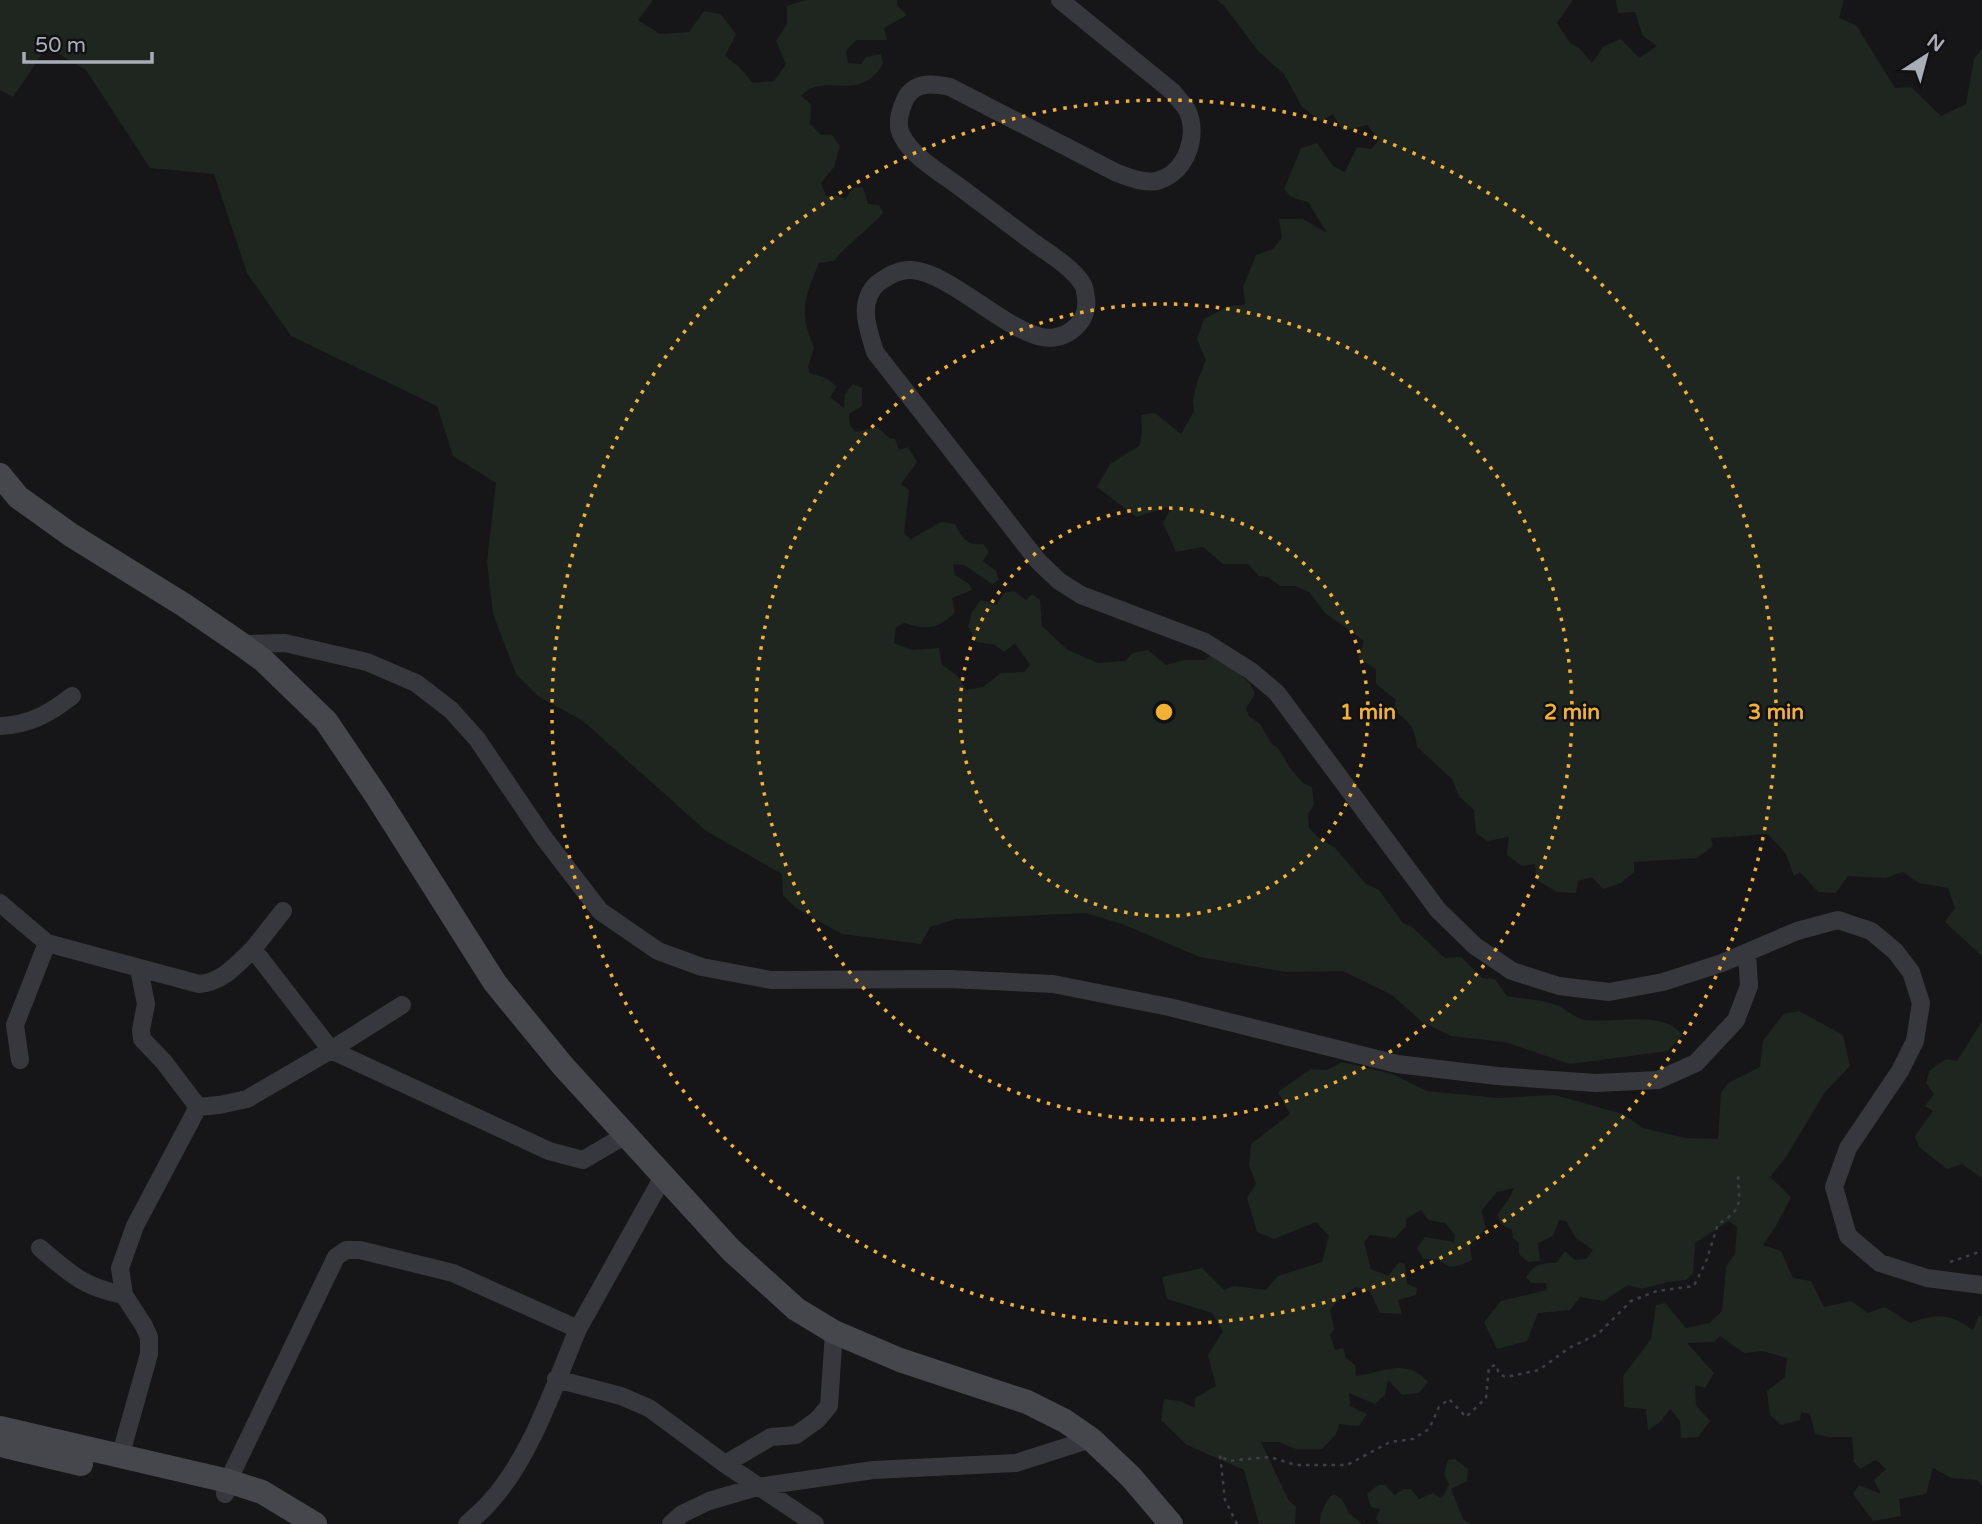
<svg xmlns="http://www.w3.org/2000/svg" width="1982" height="1524" font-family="'Varela Round',sans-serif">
  <rect width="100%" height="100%" fill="#161618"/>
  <path fill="#1e261f" d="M 0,0 L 653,0 L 638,20 L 660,34 L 689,32 L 704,11 L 721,14 L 736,34 L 725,56 L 738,66 L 753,83 L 774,81 L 786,64 L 776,41 L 787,24 L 787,6 L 806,0 L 897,0 L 897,5 L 907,15 L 884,28 L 887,40 L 856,40 L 846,51 L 848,63 L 861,64 L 866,57 L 881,54 L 883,64 C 858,105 824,70 801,96 L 811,104 L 810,124 L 821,135 L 832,135 L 840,146 L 834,167 L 821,183 L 826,196 L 839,196 L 845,199 L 853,188 L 863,187 L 868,204 L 879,205 L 883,213 C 868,230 848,243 834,261 L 819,263 C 804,299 799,311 814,348 L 808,367 L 810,373 L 828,379 L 837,387 L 830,397 L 844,408 L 845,394 L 853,384 L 862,388 L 862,406 L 849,414 L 850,425 L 856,432 L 878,427 L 889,438 L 895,439 L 899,450 L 908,447 L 917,462 L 901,484 L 909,490 L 904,533 L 911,539 L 941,522 L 955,524 C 962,537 966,546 983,544 L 989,552 L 983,561 L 996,571 L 999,580 L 992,584 L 964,565 L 953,564 L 955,575 L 969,584 L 972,590 L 952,598 L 955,612 C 937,631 927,629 904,623 L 896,627 L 894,643 L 912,650 L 939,648 L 942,665 L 958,676 L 966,690 L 983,687 L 1001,673 L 1024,672 L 1030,665 L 1015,643 L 1004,652 L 995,645 L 977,642 L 968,627 L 972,612 L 981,600 L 996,605 L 1004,593 L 1014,591 L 1026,600 L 1032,594 L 1040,600 L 1042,626 L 1068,650 L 1098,663 L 1125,661 L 1133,653 L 1148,650 L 1166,665 L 1184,660 L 1205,660 L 1210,656 L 1217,656 L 1249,682 L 1255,694 L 1246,708 L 1249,716 L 1260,724 L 1271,743 L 1278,748 L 1290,768 L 1303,783 L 1312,787 L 1314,805 L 1308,814 L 1309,828 L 1319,838 L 1335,848 L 1366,884 L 1379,890 L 1403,923 L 1412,927 L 1445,958 L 1461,957 L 1482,978 L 1495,979 L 1507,996 C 1523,999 1541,999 1556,1005 C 1566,1008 1574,1018 1584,1020 C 1614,1024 1663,1009 1682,1035 L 1668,1051 L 1570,1064 L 1505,1042 L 1451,1036 L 1422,1022 L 1392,995 L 1343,971 L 1286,972 L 1200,957 L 1122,924 L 1086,913 L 956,919 L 930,927 L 921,944 L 842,934 L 796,908 L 783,895 L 782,874 L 706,831 L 583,721 L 538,696 L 516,674 L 493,614 L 487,562 L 496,483 L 453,456 L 437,406 L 291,336 L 247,273 L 214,174 L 150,168 L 86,70 L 47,47 L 13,97 L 0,90 Z
    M 1217,0 L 1573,0 L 1557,23 L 1570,43 L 1579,48 L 1592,63 L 1604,46 L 1621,39 L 1639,58 L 1657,46 L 1643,36 L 1635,12 L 1618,13 L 1616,0 L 1844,0 L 1839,18 L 1856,25 L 1895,88 L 1911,87 L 1941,116 L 1966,104 L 1974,59 L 1982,49 L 1982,956 L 1945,922 L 1955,908 L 1948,888 L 1919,883 L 1903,872 L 1885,878 L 1848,876 L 1836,893 L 1818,892 L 1800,872 L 1794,876 L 1786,854 L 1768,834 L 1711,838 L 1713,846 L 1697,858 L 1634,862 L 1634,872 L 1621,883 L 1603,889 L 1592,877 L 1578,881 L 1576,893 L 1557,892 L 1537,880 L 1535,864 L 1522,866 L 1507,855 L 1509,837 L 1487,841 L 1476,833 L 1474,810 L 1459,796 L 1452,779 L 1417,747 C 1415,727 1409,721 1393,710 L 1396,700 L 1376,684 L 1376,669 L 1358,658 L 1364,641 L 1325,613 L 1309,592 L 1295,586 L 1280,586 L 1268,577 L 1259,576 L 1248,564 L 1223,564 L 1203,547 L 1176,552 L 1163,523 L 1172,506 L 1136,517 L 1097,487 L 1110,464 L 1139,446 L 1142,433 L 1141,415 L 1155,413 L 1181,434 L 1194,411 L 1193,401 L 1197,382 L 1206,360 L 1197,339 L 1204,319 L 1229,306 L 1245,305 L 1243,287 L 1256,255 L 1273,249 L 1282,238 L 1279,219 L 1303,219 L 1327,233 L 1308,202 L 1291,197 L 1284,189 L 1301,148 L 1317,143 L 1333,166 L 1345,172 L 1357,147 L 1371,149 L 1379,140 L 1367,125 L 1343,131 L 1333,114 L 1321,121 L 1302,107 L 1284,74 L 1259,52 L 1224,6 Z
    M 1799,1011 L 1843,1035 L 1850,1066 L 1825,1092 L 1786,1157 L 1770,1177 L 1791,1197 L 1776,1226 L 1763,1245 L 1781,1251 L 1793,1278 L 1811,1281 L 1824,1307 L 1851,1301 L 1868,1313 L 1885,1307 L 1910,1323 C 1937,1313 1949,1313 1973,1330 L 1979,1316 L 1982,1316 L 1982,1486 L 1977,1480 L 1951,1478 L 1933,1468 L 1926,1494 L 1899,1499 L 1901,1516 L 1873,1521 L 1853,1494 L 1859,1485 L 1881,1494 L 1874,1480 L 1886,1469 L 1876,1460 L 1860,1469 L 1854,1462 L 1852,1437 L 1829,1437 L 1815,1434 L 1810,1414 L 1801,1412 L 1800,1420 L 1781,1425 L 1770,1415 L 1767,1391 L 1785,1377 L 1787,1358 L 1762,1351 L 1744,1353 L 1720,1336 L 1714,1342 L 1687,1343 L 1714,1373 L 1705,1388 L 1695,1385 L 1696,1405 L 1710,1421 L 1698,1437 L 1681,1438 L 1680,1421 L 1670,1409 L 1660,1422 L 1648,1430 L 1646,1409 L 1624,1407 L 1623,1376 L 1651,1339 L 1656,1305 L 1665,1303 L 1686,1328 L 1710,1323 L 1722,1311 L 1726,1267 L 1735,1254 L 1737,1227 L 1729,1221 L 1695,1243 L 1693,1273 L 1686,1280 L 1668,1282 L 1641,1289 L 1628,1285 L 1604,1301 L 1580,1297 L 1570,1310 L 1538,1313 L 1527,1341 L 1497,1349 L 1484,1322 L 1501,1301 L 1547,1290 L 1546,1283 L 1531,1283 L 1526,1277 C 1535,1264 1541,1263 1556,1263 L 1565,1251 L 1575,1260 L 1586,1259 L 1593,1250 L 1576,1238 L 1566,1221 L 1559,1220 L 1553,1236 L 1538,1243 L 1540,1261 L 1528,1262 L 1519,1254 L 1519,1243 L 1513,1238 L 1512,1230 L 1501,1224 L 1497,1215 L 1510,1197 L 1514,1188 L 1497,1192 L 1481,1211 L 1486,1227 L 1479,1237 L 1470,1244 L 1472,1260 C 1459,1266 1450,1271 1439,1260 L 1423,1259 L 1417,1248 L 1425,1237 L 1454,1242 L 1455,1235 L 1445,1223 L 1428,1220 L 1421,1210 L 1406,1219 L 1406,1226 L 1395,1238 L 1370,1235 L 1364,1242 L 1371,1269 L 1388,1276 L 1399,1262 L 1405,1264 L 1407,1284 L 1417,1288 L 1416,1295 L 1398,1300 L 1402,1314 L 1380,1313 L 1370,1291 L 1356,1287 L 1337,1301 L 1330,1310 L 1334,1330 L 1330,1335 L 1335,1350 L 1343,1348 L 1346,1358 L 1355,1365 L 1356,1376 C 1384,1372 1406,1357 1428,1382 L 1419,1393 L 1402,1395 L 1388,1380 L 1385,1395 L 1375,1404 L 1349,1393 L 1350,1406 L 1367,1414 L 1359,1426 L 1339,1424 L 1336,1434 L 1322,1449 L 1296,1449 L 1279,1442 L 1261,1442 L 1289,1501 L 1296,1507 L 1295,1524 L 1259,1524 L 1244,1470 L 1187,1445 L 1161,1420 L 1164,1399 L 1180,1401 L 1195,1408 L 1195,1398 L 1216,1386 L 1208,1355 L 1223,1331 L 1212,1313 L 1167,1299 L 1162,1277 L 1202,1268 L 1224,1290 L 1234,1286 L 1266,1290 L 1278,1276 L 1322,1262 L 1329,1236 L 1316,1222 L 1274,1239 L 1257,1232 L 1247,1198 L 1256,1184 L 1249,1165 L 1251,1144 L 1290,1114 L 1278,1092 L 1311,1069 L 1327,1070 L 1342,1062 L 1392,1074 L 1427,1091 L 1497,1098 L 1555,1095 L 1623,1114 L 1643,1128 L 1685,1138 L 1718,1139 L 1721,1093 L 1728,1083 L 1760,1067 L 1763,1041 L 1783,1014 Z
    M 1982,1021 L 1982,1178 L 1962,1164 L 1947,1169 L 1919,1147 L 1915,1136 L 1933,1111 L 1925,1106 L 1934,1094 L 1926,1083 L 1929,1071 L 1946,1059 L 1957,1061 Z
    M 1455,1459 L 1468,1469 L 1467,1481 L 1451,1489 L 1463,1519 L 1471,1524 L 1380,1524 L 1376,1519 L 1380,1509 L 1371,1507 L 1367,1494 L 1378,1485 L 1385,1485 L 1395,1495 L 1403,1489 L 1411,1489 L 1419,1499 L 1433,1493 L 1440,1498 L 1444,1495 L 1449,1484 L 1444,1474 L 1448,1460 Z
    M 1334,1494 L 1342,1499 L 1349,1513 L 1362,1524 L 1320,1524 C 1320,1514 1325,1499 1334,1494 Z"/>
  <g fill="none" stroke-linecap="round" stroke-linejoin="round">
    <path stroke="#3d3f44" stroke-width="2.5" stroke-dasharray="3.5 5" stroke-linecap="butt" d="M 1950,1262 L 1982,1251
      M 1237,1524 L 1225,1500 L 1220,1455 L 1228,1461 L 1270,1457 L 1296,1465 L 1347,1465 L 1390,1442 L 1413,1439 L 1429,1429 L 1439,1407 L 1449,1399 L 1466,1417 L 1486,1398 L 1489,1367 L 1496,1365 L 1499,1374 L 1506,1377 L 1539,1370 L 1569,1348 L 1598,1334 L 1631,1301 L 1657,1291 L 1694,1286 L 1707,1259 L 1718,1224 C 1746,1208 1738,1201 1738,1171"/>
    <path stroke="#37383d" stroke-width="18" d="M 1060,0 L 1173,92 C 1177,98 1184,104 1187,110 C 1199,134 1187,171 1160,180 C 1147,185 1129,177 1117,173 L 950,87 C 935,84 917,81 907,96 C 901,107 895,124 902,136 C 913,157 938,171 957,185 C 981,203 1005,221 1029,239 C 1046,252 1070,265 1082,283 C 1085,286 1085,293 1086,298 C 1090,324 1062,344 1038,336 C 999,325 949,273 912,270 C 899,269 888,276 878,283 C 857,302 868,329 875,352 L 1038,561 L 1059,581 L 1081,595 L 1205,642 L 1251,671 L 1277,693 L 1438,910 L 1475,946 L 1512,971 L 1559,986 L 1609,992 L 1663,982 L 1722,963 L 1797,931 L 1838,920 L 1871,931 L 1895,951 L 1911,972 L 1921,1003 L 1915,1041 L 1900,1071 L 1848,1148 L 1834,1187 L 1848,1236 L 1880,1263 L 1927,1278 L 1982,1285
      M 241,644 L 285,643 L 367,662 L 416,683 L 451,710 L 477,739 L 544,838 L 600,911 L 658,951 L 702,967 L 771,980 L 950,979 L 1053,984 L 1169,1007 L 1397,1064 L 1497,1076 L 1596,1083 L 1658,1080 L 1696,1063 L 1736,1020 L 1749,986 L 1747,953
      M 0,726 C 29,725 49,714 72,696
      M 0,903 L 47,943 L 199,984 C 223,982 236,965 253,949 L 331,1050 L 402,1005
      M 253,949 L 283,911
      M 139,969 L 146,1004 L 141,1030 L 142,1039 L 164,1062 L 198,1107
      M 20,1060 L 15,1025 L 47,943
      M 198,1107 L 219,1105 L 247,1099 L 331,1050 L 549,1151 L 583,1160 L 626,1135
      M 40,1248 C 69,1273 85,1288 124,1295
      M 556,1379 L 621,1396 L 649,1408 L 725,1464
      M 120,1457 L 149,1354 L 149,1337 L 144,1326 L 124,1295 L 120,1268 L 135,1226 L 198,1107
      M 225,1494 L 228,1481 L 336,1257 L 346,1250 L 360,1250 L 453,1273 L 578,1329 L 664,1175
      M 467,1524 C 475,1517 483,1510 490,1502 C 531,1457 555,1384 578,1329
      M 671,1524 L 682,1514 L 709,1501 L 757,1487 L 873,1470 L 1016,1463 L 1091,1439
      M 815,1524 L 725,1464 L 771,1437 L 796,1435 L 817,1420 L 829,1406 L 834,1332"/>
    <path stroke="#45474d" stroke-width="24" d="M 0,475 L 18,497 L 71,535 L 184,605 L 241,644 L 263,660 L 326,721 L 378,798 L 495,983 L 563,1066 L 731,1250 L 796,1309 L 834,1332 L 900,1360 L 1027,1402 L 1065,1421 L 1091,1439 L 1131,1477 L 1171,1524
      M 0,1428 L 228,1481 L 262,1492 L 315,1524
      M 0,1445 L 81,1464"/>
  </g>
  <g fill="none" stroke="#f2b134" stroke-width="3.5" stroke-dasharray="3.5 7">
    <circle cx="1164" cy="712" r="204"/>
    <circle cx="1164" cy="712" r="408"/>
    <circle cx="1164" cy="712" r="612"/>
  </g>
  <circle cx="1164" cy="712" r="10" fill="#f2b134" stroke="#111113" stroke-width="3.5"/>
  <g font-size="21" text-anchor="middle" font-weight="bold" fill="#f2b134" stroke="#111113" stroke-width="5" stroke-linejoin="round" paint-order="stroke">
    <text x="1368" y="719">1 min</text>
    <text x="1572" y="719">2 min</text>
    <text x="1776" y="719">3 min</text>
  </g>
  <g transform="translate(1926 56) rotate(36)" stroke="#111113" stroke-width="5" paint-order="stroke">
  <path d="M0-5L12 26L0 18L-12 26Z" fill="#a8adb8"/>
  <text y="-10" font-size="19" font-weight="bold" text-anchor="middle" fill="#a8adb8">N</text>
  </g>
  <path d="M24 52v10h128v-10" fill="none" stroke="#a8adb8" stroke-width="3.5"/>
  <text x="35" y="52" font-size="21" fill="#a8adb8" stroke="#111113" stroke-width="5" paint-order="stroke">50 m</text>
</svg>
